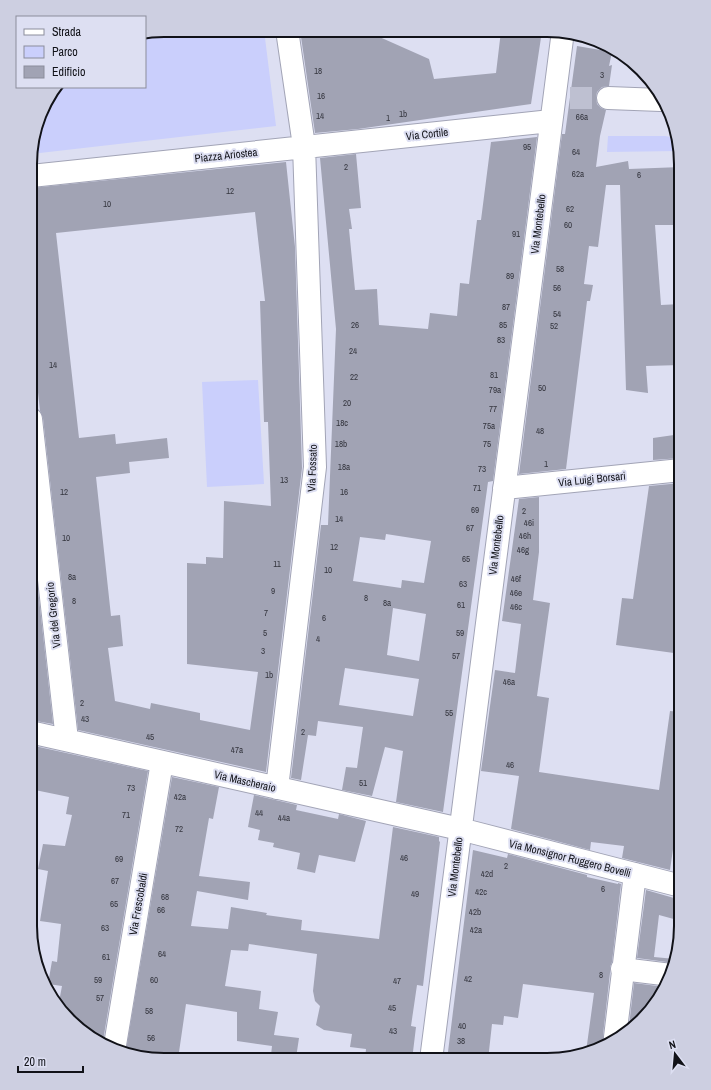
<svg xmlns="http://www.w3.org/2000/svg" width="711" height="1090" font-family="'Archivo Narrow',sans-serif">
  <rect width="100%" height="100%" fill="#dddff2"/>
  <path fill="#cacffc" d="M 164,30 L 264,30 L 276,126 L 31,154 L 31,147 L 44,105 L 58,87 L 145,87 L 145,34 Z
    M 608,136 L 665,136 L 676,138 L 678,151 L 607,152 Z
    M 258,380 L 264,484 L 207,487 L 202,382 Z"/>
  <path fill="#a1a3b4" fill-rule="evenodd" d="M 300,30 L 366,31 L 429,59 L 434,79 L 496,73 L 501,31 L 542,31 L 531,104 L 358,129 L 315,133 Z
    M 577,46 L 612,52 L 609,66 L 612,65 L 609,86 L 602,87 L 597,92 L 596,97 L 597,104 L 601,108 L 606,110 L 600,136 L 596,167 L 628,161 L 629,169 L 681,167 L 681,225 L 655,225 L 661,305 L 681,304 L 681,365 L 646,366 L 648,393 L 626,390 L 620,185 L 606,185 L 598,247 L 589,246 L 584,284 L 593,285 L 590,301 L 587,301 L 566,469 L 519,474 L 562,134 L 565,134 Z
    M 537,137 L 493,481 L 488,482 L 443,812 L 396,802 L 403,751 L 385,747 L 372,796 L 342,790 L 346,767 L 357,768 L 363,727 L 318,721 L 316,736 L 308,735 L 301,780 L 291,778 L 321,525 L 328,525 L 336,329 L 320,158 L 356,154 L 361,208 L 349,209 L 352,229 L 349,229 L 355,290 L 377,289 L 379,325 L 428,329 L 430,313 L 457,316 L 460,283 L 469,284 L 477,220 L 481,220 L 491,142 ZM 386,534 L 431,541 L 424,583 L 402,580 L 401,588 L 353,581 L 360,537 L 385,540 ZM 393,608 L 426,614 L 419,661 L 387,655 ZM 345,668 L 419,679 L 413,716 L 339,705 Z
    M 286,162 L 295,247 L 302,468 L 266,772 L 78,730 L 43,418 L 40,411 L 31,328 L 31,188 ZM 255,212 L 265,301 L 260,301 L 264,422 L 268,422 L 271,506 L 224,501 L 223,558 L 206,557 L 206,564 L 187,563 L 187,664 L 258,672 L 250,730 L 200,720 L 200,713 L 151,703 L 150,709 L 115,701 L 108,648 L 123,646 L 120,615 L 111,616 L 96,477 L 130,473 L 129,462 L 169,458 L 167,438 L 116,444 L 115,434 L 79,438 L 56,233 Z
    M 681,434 L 681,458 L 653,460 L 653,438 Z
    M 681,483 L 681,556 L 678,574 L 681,574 L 681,654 L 616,645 L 622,598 L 633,599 L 649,486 Z
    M 539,497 L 539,552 L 533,600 L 550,603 L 537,696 L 549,698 L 539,772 L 659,790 L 670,711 L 681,712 L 681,835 L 675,835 L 670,870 L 622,858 L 624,846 L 591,842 L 590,850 L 511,829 L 519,776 L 481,771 L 495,670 L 515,673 L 521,624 L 502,621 L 519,499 Z
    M 31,527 L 53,724 L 30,720 Z
    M 30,745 L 148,771 L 103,1041 L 83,1032 L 59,1002 L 62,986 L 48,984 L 52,961 L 57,962 L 61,924 L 40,921 L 48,871 L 38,869 L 43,844 L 65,846 L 72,815 L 66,814 L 69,797 L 30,789 Z
    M 172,777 L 219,787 L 213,819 L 209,818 L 199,876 L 250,882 L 248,900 L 197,891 L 191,926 L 228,929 L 231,907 L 267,913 L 266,915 L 302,920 L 301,930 L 379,939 L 393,827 L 439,837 L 439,841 L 440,842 L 423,986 L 417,985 L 411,1026 L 416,1027 L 412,1060 L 365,1059 L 366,1049 L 350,1047 L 352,1034 L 324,1030 L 316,1025 L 320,1006 L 315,1001 L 313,991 L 317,954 L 249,944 L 248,951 L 231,950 L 225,986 L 261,991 L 259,1009 L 278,1012 L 274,1035 L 299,1038 L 296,1058 L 271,1055 L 272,1046 L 237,1041 L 237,1012 L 186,1004 L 178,1059 L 147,1059 L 126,1050 Z
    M 254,795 L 297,805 L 296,810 L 338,819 L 339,814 L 366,821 L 355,862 L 319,855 L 315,873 L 297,869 L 300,853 L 273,847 L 274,843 L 258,840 L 260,830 L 248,827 Z
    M 473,850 L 507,858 L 508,854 L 587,875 L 587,877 L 618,884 L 618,883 L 621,884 L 612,962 L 610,967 L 610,973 L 603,1035 L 603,1042 L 605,1044 L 598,1050 L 586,1052 L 594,993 L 523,984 L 518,1018 L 504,1016 L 503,1025 L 492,1024 L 488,1060 L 447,1060 Z
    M 646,890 L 681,900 L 681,921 L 659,915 L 654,957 L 675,959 L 674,963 L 637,958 Z
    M 634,983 L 665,987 L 653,1007 L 629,1026 Z"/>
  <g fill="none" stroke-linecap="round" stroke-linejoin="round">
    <path stroke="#bec0d1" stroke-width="22" stroke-dasharray="22 11" stroke-linecap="butt" d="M 570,98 L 608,98"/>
    <g stroke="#a2a4b6" stroke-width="24">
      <path id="minor" d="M 608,98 L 661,100
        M 31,176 L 551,121
        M 31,419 L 67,740
        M 504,488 L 681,470
        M 30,732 L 460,829 L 681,886
        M 277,788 L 315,467 L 304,146 L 287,30
        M 622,969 L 671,975
        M 615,1037 L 635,874
        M 115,1045 L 162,762
        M 431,1060 L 563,31"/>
    </g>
    <use href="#minor" stroke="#fff" stroke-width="22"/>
  </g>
  <g text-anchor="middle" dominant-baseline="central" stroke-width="4" stroke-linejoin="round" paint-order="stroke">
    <g font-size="9" fill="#35363f">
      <text x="318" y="71">18</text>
      <text x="602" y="75">3</text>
      <text x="321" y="96">16</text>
      <text x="403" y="114">1b</text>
      <text x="320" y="116">14</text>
      <text x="582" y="117">66a</text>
      <text x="388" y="118">1</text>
      <text x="527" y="147">95</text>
      <text x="576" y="152">64</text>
      <text x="346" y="167">2</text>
      <text x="578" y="174">62a</text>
      <text x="639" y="175">6</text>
      <text x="230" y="191">12</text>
      <text x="107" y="204">10</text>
      <text x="570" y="209">62</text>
      <text x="568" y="225">60</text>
      <text x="516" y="234">91</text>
      <text x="560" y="269">58</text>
      <text x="510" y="276">89</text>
      <text x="557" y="288">56</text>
      <text x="506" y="307">87</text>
      <text x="557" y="314">54</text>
      <text x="355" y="325">26</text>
      <text x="503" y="325">85</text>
      <text x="554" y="326">52</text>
      <text x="501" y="340">83</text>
      <text x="353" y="351">24</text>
      <text x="53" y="365">14</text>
      <text x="494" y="375">81</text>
      <text x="354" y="377">22</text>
      <text x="542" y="388">50</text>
      <text x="495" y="390">79a</text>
      <text x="347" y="403">20</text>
      <text x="493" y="409">77</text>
      <text x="342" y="423">18c</text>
      <text x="489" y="426">75a</text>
      <text x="540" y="431">48</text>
      <text x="341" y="444">18b</text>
      <text x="487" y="444">75</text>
      <text x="546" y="464">1</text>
      <text x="344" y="467">18a</text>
      <text x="482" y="469">73</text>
      <text x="284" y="480">13</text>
      <text x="477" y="488">71</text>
      <text x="64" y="492">12</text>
      <text x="344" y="492">16</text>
      <text x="475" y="510">69</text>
      <text x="524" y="511">2</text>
      <text x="339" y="519">14</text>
      <text x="529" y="523">46i</text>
      <text x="470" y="528">67</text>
      <text x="525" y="536">46h</text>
      <text x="66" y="538">10</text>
      <text x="334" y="547">12</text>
      <text x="523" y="550">46g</text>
      <text x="466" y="559">65</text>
      <text x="277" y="564">11</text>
      <text x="328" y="570">10</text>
      <text x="72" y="577">8a</text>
      <text x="516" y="579">46f</text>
      <text x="463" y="584">63</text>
      <text x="273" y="591">9</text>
      <text x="516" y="593">46e</text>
      <text x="366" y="598">8</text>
      <text x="74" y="601">8</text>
      <text x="387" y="603">8a</text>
      <text x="461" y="605">61</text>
      <text x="516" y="607">46c</text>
      <text x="266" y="613">7</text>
      <text x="324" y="618">6</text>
      <text x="265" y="633">5</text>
      <text x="460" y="633">59</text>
      <text x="318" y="639">4</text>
      <text x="263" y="651">3</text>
      <text x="456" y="656">57</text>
      <text x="269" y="675">1b</text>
      <text x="509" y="682">46a</text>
      <text x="82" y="703">2</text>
      <text x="449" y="713">55</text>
      <text x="85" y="719">43</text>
      <text x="303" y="732">2</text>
      <text x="150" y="737">45</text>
      <text x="237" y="750">47a</text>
      <text x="510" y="765">46</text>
      <text x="363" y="783">51</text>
      <text x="131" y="788">73</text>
      <text x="180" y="797">42a</text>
      <text x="259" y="813">44</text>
      <text x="126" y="815">71</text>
      <text x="284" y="818">44a</text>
      <text x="179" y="829">72</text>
      <text x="404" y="858">46</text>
      <text x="119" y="859">69</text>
      <text x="506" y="866">2</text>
      <text x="487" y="874">42d</text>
      <text x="115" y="881">67</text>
      <text x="603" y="889">6</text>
      <text x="481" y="892">42c</text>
      <text x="415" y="894">49</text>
      <text x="165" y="897">68</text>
      <text x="114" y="904">65</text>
      <text x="161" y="910">66</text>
      <text x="475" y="912">42b</text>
      <text x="105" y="928">63</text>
      <text x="476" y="930">42a</text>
      <text x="162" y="954">64</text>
      <text x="106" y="957">61</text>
      <text x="601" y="975">8</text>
      <text x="468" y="979">42</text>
      <text x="98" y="980">59</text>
      <text x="154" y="980">60</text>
      <text x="397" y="981">47</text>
      <text x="100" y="998">57</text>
      <text x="392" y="1008">45</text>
      <text x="149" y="1011">58</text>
      <text x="462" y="1026">40</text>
      <text x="393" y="1031">43</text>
      <text x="151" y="1038">56</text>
      <text x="461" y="1041">38</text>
    </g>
    <g font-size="11" fill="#111218" stroke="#dddff2">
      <text transform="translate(427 134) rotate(-6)">Via Cortile</text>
      <text transform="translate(226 155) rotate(-6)">Piazza Ariostea</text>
      <text transform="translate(538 224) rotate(-83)">Via Montebello</text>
      <text transform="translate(312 468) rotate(-88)">Via Fossato</text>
      <text transform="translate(592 479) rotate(-6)">Via Luigi Borsari</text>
      <text transform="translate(496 545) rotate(-83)">Via Montebello</text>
      <text transform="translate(53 615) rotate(-96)">Via del Gregorio</text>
      <text transform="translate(245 781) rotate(13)">Via Mascheraio</text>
      <text transform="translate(570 858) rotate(14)">Via Monsignor Ruggero Bovelli</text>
      <text transform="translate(455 867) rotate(-83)">Via Montebello</text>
      <text transform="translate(138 904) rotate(-80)">Via Frescobaldi</text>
    </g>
  </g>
  <path d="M0 0H711V1090H0ZM164 37H547A127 127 0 0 1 674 164V926A127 127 0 0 1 547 1053H164A127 127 0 0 1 37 926V164A127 127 0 0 1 164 37Z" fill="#cdcfe1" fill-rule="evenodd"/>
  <path fill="none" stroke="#111218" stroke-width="2" d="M164 37H547A127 127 0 0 1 674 164V926A127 127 0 0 1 547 1053H164A127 127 0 0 1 37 926V164A127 127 0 0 1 164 37Z"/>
  <rect x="16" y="16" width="130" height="72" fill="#dddff2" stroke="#8b8d9b"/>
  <rect x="24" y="29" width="20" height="6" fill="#ffffff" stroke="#8b8d9b"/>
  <text x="52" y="36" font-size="12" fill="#111218">Strada</text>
  <rect x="24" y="46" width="20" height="12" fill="#cacffc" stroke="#8b8d9b"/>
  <text x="52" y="56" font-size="12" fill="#111218">Parco</text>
  <rect x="24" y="66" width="20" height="12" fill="#a1a3b4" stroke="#8b8d9b"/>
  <text x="52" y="76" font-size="12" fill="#111218">Edificio</text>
  <g transform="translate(675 1054) rotate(344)" stroke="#dddff2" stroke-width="3" paint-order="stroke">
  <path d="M0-3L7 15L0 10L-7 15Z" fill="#111218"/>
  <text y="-6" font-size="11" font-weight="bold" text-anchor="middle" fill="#111218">N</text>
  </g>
  <path d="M18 1066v6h65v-6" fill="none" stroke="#111218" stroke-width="2"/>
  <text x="24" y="1066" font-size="12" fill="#111218" stroke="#dddff2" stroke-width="3" paint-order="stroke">20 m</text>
</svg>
